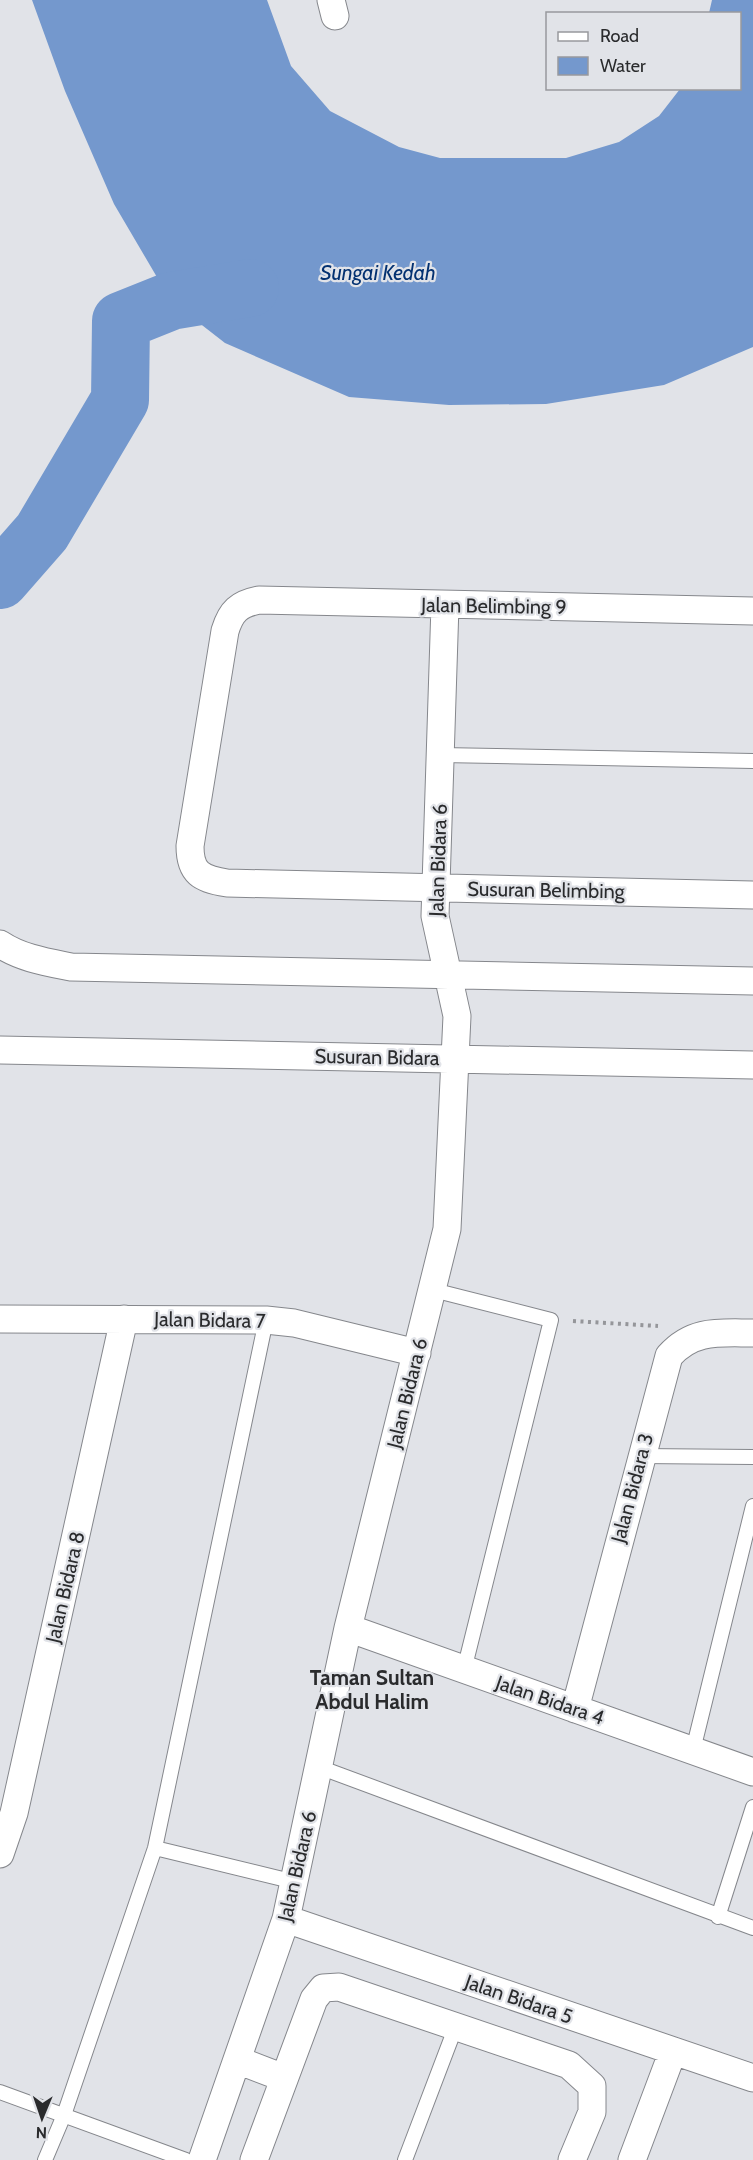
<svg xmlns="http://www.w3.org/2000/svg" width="753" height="2160" font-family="Cabin,sans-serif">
  <rect width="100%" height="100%" fill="#e1e3e8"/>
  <path fill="#7498cd" d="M 32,0 L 267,0 L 291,66 L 330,111 L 399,147 L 440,158 L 566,158 L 619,142 L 659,116 L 680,89 L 740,88 L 740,14 L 709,13 L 712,0 L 753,0 L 753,347 L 664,385 L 546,404 L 449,405 L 349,397 L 225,343 L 171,301 L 114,204 L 65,91 Z"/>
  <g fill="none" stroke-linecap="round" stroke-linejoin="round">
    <path stroke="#7498cd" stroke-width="58" d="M 0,580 L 42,532 L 120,400 L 121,321 L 171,301 L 250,288"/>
    <g stroke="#85878c" stroke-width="16">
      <path id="lane" d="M 441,755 L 753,761
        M 433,1290 L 551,1320 L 464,1670
        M 640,1456 L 753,1457
        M 693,1750 L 753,1506
        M 319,1767 L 753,1928
        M 155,1848 L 295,1882
        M 718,1917 L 753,1807
        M 0,2092 L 186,2160
        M 45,2160 L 64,2115 L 155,1848 L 266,1320
        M 405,2160 L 456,2026"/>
    </g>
    <g stroke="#85878c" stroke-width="29">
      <path id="street" d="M 331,0 L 335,16
        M 753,611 L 259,600 C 239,604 231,611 225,631 L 190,846 C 190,873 201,879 227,883 L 753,895
        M 0,944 C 21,958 46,962 71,967 L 753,981
        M 0,1050 L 753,1065
        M 0,1319 L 266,1320 L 294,1323 L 417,1353
        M 348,1628 L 753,1772
        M 575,1709 L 669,1356 C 693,1329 719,1333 753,1333
        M 0,1854 L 14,1813 L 124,1319
        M 286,1919 L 753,2078
        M 237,2060 L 284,2078
        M 202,2160 L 286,1919 L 348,1628 L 447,1229 L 457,1016 L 435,916 L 445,605
        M 254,2160 L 314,1999 L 323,1988 L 339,1987 L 569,2065 L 592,2086 L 592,2112 L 572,2160
        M 632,2160 L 673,2051"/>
    </g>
    <path stroke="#95969a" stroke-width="4" stroke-dasharray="3 4.5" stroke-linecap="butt" d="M 573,1321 L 658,1326"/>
    <use href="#lane" stroke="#fff" stroke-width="14"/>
    <use href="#street" stroke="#fff" stroke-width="27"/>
  </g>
  <g text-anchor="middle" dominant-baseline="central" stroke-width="4.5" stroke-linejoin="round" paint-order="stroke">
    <g font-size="20" fill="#2a2b2d" stroke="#e1e3e8">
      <text transform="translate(494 606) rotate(1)">Jalan Belimbing 9</text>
      <text transform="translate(438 860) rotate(-88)">Jalan Bidara 6</text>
      <text transform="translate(546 890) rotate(1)">Susuran Belimbing</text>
      <text transform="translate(377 1057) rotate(1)">Susuran Bidara</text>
      <text transform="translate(210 1320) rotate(1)">Jalan Bidara 7</text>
      <text transform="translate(407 1393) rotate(-76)">Jalan Bidara 6</text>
      <text transform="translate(632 1488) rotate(-75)">Jalan Bidara 3</text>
      <text transform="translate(65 1587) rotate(-77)">Jalan Bidara 8</text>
      <text transform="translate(550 1700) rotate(19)">Jalan Bidara 4</text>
      <text transform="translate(297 1866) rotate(-77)">Jalan Bidara 6</text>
      <text transform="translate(519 1999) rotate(19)">Jalan Bidara 5</text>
    </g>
    <g font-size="21" font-style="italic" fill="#033171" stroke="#e1e3e8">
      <text x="378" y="272">Sungai Kedah</text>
    </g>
    <g font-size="21" font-weight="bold" fill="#2a2b2d" stroke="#e1e3e8">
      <text x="372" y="1677">Taman Sultan<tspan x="372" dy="24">Abdul Halim</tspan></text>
    </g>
  </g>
  <rect x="546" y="12" width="195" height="78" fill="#e1e3e8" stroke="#98999d" stroke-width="1.5"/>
  <rect x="558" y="32" width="30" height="9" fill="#ffffff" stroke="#98999d" stroke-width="1.5"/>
  <text x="600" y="42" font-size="18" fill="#2a2b2d">Road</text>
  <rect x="558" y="57" width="30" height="18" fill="#7498cd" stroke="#98999d" stroke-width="1.5"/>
  <text x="600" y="72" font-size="18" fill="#2a2b2d">Water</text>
  <g transform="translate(42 2118) rotate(182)" stroke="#e1e3e8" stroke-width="4.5" paint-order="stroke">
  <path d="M0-4.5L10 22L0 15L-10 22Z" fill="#2a2b2d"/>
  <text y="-9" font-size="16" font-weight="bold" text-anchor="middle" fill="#2a2b2d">N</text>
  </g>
</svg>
